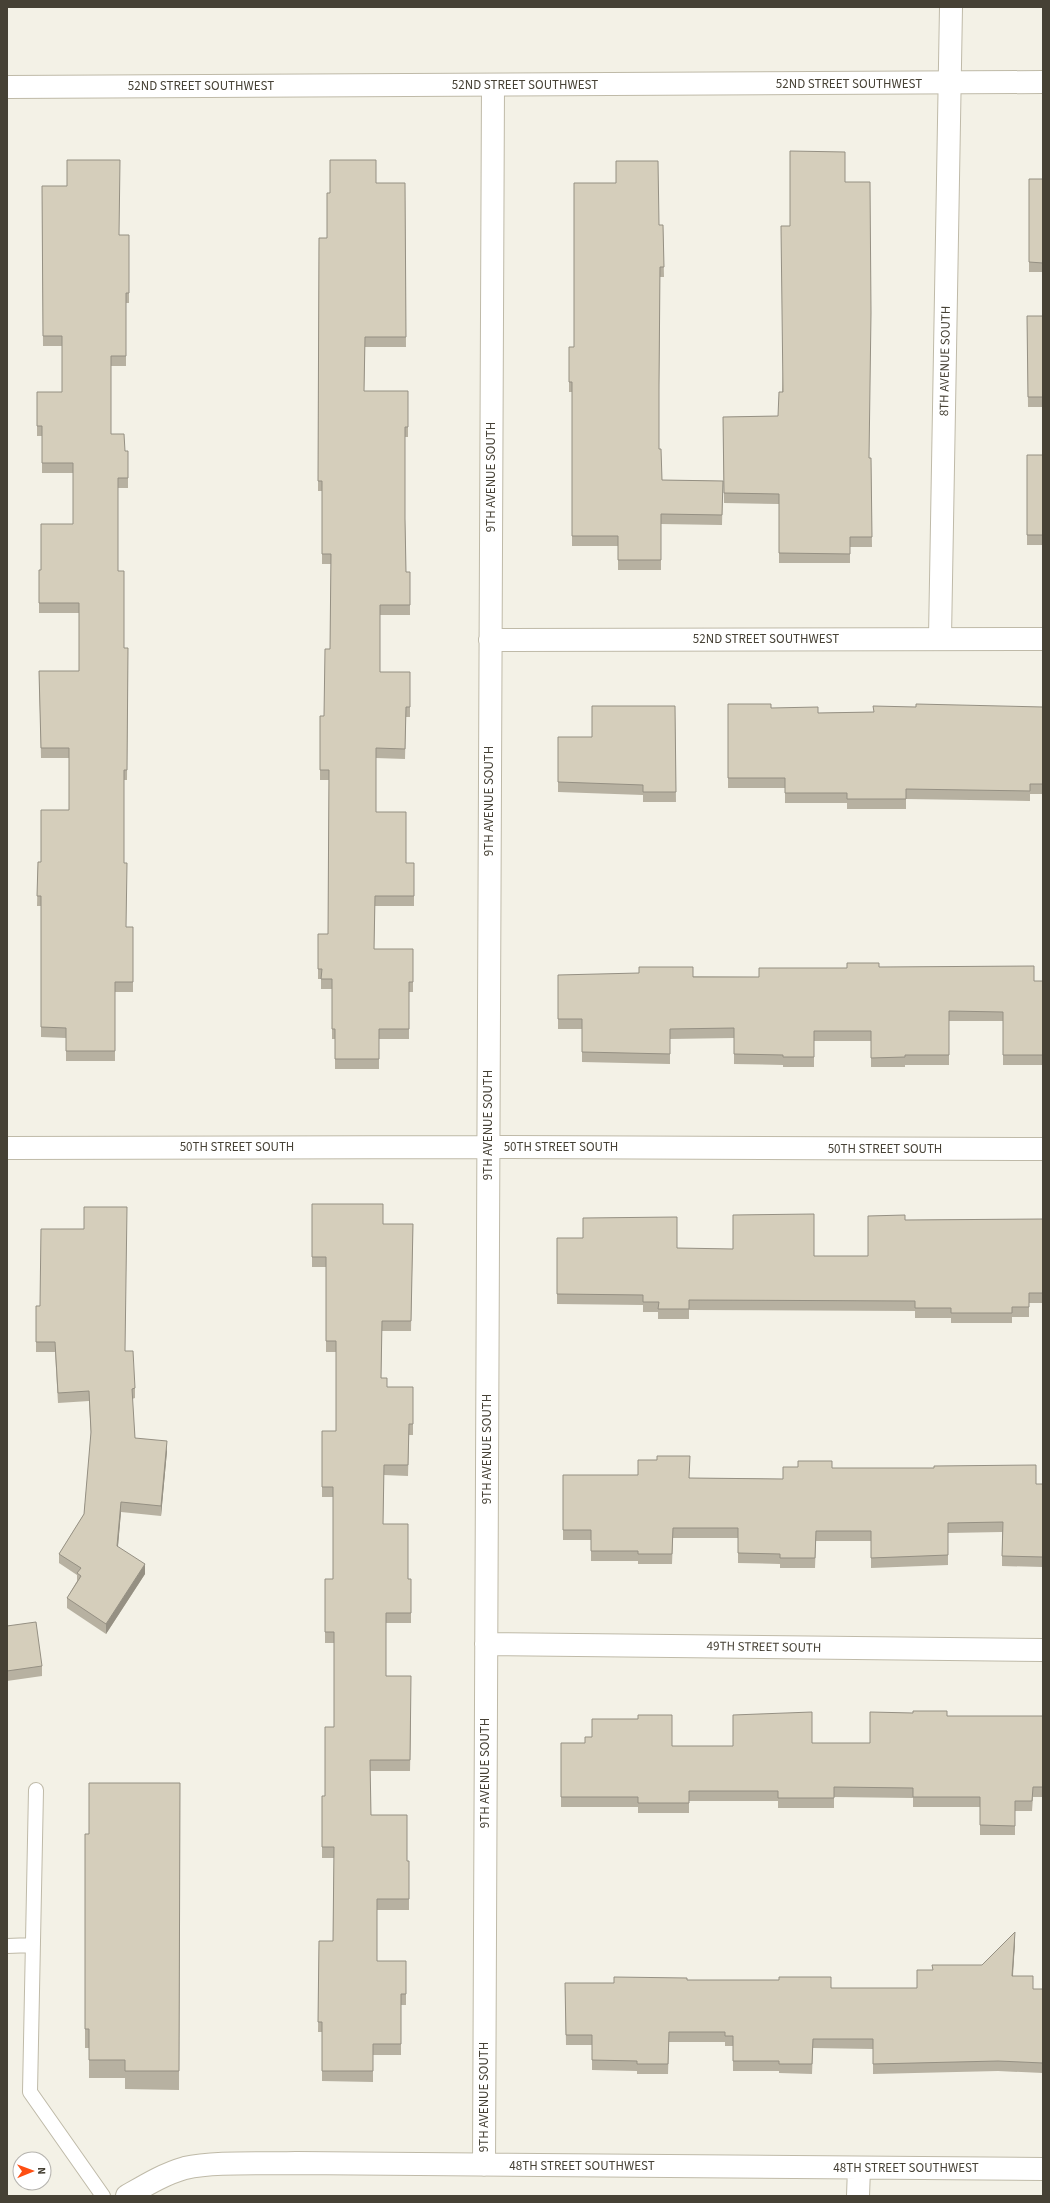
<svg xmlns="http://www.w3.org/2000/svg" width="1050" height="2203" font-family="'Source Sans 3',sans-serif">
  <rect width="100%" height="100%" fill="#f3f1e6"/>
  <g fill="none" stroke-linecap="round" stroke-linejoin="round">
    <g stroke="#bfbaa8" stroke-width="16">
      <path id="service" d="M 36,1790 L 30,2092 L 103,2196
        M 7,1946 L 33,1945"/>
    </g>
    <g stroke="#bfbaa8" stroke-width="24">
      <path id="minor" d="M 940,638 L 951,7
        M 490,640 L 1043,639
        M 7,1148 L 488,1147 L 1043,1149
        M 486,1644 L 1043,1650
        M 484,2165 L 493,85
        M 127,2196 C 146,2185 164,2174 185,2168 C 214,2161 264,2164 296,2163 L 1043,2169
        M 858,2196 L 859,2168"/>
    </g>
    <g stroke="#bfbaa8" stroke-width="24">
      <path id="tertiary" d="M 7,87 L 1043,82"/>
    </g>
    <use href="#service" stroke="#fff" stroke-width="14"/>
    <use href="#minor" stroke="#fff" stroke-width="22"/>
    <use href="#tertiary" stroke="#fff" stroke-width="22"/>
  </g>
  <path fill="#b7b1a1" d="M 1029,179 L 1043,179 L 1043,272 L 1029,272 Z
    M 845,182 L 869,458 L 871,458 L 872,547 L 850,547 L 850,563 L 779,563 L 779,504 L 724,503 L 723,417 L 778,416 L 782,392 L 790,226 Z
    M 376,183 L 405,183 L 406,347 L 365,347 L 364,391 L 408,391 L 408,437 L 405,437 L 405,519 L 406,572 L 410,572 L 410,615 L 380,615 L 380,672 L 410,672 L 410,717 L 406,717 L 405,759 L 376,758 L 376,812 L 406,863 L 414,863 L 414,906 L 375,906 L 374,949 L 413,949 L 413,992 L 409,992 L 409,1039 L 379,1039 L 379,1069 L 335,1069 L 335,1039 L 332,1039 L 332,989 L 321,989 L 321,979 L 318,979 L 318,934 L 328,934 L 329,780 L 320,780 L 320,716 L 324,716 L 330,649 L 331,564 L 322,564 L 322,491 L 318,491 L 319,238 L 327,238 L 330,193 Z
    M 42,186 L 119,235 L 129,235 L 129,303 L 126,303 L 126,366 L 111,366 L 111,434 L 125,451 L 128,451 L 128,488 L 118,488 L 118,571 L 124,648 L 128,648 L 127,780 L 124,780 L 124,863 L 126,927 L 133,927 L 133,992 L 115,992 L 115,1061 L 66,1061 L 66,1038 L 41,1037 L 41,906 L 37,906 L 38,862 L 41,862 L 69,810 L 69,758 L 41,758 L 39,671 L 79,671 L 79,613 L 39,613 L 39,570 L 41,570 L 73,524 L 73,473 L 42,473 L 42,436 L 37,436 L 37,392 L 62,392 L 62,346 L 43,346 Z
    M 659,225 L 663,225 L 664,277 L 660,277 L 659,392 L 659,449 L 662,480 L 723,481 L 722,525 L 661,524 L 661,570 L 618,570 L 618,546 L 572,546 L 572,392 L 569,392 L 569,347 L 574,347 Z
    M 1027,316 L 1043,316 L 1043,407 L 1028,407 Z
    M 1027,455 L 1043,455 L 1043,545 L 1027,545 Z
    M 728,704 L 771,708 L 818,713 L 874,712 L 1043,707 L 1043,794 L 1030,794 L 1030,801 L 906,799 L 906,809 L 847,809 L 847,803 L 785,803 L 785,788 L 728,788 Z
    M 675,706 L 676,802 L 643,802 L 643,795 L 558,792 L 558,737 L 592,737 Z
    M 879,967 L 1034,981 L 1043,981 L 1043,1065 L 1003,1065 L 1003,1021 L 949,1021 L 949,1065 L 905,1065 L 905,1067 L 871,1067 L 871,1041 L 814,1041 L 814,1067 L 783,1067 L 783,1065 L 734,1064 L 734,1038 L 670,1039 L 670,1064 L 582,1062 L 582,1029 L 558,1029 L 558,975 L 759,977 L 847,968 Z
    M 312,1204 L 383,1224 L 413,1224 L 411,1331 L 382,1331 L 381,1378 L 387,1387 L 413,1387 L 413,1435 L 409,1435 L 408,1476 L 384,1475 L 383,1524 L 408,1579 L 411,1579 L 411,1623 L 386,1623 L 386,1676 L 411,1721 L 410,1771 L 370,1771 L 371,1815 L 407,1861 L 409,1861 L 409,1910 L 377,1910 L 377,1961 L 406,1961 L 406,2005 L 401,2005 L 401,2055 L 373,2055 L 373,2082 L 322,2081 L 322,2032 L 318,2032 L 319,1941 L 333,1941 L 334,1858 L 322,1858 L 322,1796 L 325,1796 L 334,1727 L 334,1643 L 325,1643 L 325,1589 L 333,1579 L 333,1497 L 322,1497 L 322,1431 L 336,1431 L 336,1352 L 326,1352 L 326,1267 L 312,1267 Z
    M 1043,1219 L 1043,1303 L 1029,1303 L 1029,1317 L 1012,1317 L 1012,1323 L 951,1323 L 951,1318 L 915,1318 L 915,1311 L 689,1310 L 689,1319 L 658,1319 L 658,1312 L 643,1312 L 643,1305 L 557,1304 L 557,1238 L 677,1248 L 814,1256 L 868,1256 L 905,1220 Z
    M 36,1306 L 125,1351 L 135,1388 L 135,1398 L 132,1399 L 135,1438 L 167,1451 L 161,1516 L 121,1512 L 118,1547 L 145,1574 L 106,1634 L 67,1608 L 67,1598 L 77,1581 L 77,1575 L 59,1563 L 59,1554 L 84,1514 L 91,1436 L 89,1401 L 58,1403 L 55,1352 L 36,1352 Z
    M 832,1468 L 1036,1484 L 1043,1484 L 1043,1567 L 1002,1566 L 1002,1532 L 948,1533 L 948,1565 L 871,1568 L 871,1541 L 816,1541 L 815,1568 L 780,1568 L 780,1564 L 738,1563 L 738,1538 L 673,1538 L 672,1564 L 638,1564 L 638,1561 L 591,1561 L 591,1540 L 563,1540 L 563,1475 L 689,1478 L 783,1479 Z
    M 7,1626 L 42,1666 L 42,1676 L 7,1681 Z
    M 1043,1713 L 1043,1797 L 1033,1797 L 1032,1811 L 1015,1811 L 1015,1835 L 980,1835 L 980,1807 L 913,1807 L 913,1798 L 834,1797 L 834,1808 L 778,1808 L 778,1801 L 689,1801 L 689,1813 L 638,1813 L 638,1807 L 561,1807 L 561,1743 L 672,1746 L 733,1746 L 812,1743 L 870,1743 L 947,1716 L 1043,1716 Z
    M 180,1783 L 179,2090 L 125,2089 L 125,2078 L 89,2078 L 89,2048 L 85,2048 L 85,1948 L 89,1834 Z
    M 1015,1942 L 1013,1976 L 1033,1989 L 1043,1989 L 1043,2073 L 998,2071 L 873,2074 L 873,2049 L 813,2048 L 812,2074 L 779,2073 L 779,2071 L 733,2071 L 733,2046 L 725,2046 L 725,2042 L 669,2042 L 668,2074 L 637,2074 L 637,2071 L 592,2070 L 592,2045 L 566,2045 L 565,1983 L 614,1983 L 687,1980 L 831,1988 L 917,1988 L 933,1970 L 982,1965 Z"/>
  <path fill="#959083" d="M 167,1441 L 167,1451 L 161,1516 L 161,1506 Z
    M 121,1502 L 121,1512 L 117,1556 L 117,1546 Z
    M 145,1564 L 145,1574 L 106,1634 L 106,1624 Z
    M 1015,1932 L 1015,1942 L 1012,1985 L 1012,1976 Z"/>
  <path fill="#d5cebb" stroke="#959083" d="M 790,151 L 845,152 L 845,182 L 870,182 L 871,313 L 869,458 L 871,458 L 872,537 L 850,537 L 850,554 L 779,553 L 779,494 L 724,493 L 723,417 L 778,416 L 779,392 L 783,392 L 781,226 L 790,226 Z
    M 67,160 L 120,160 L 119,235 L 129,235 L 129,293 L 126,293 L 126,356 L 111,356 L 111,434 L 124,434 L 125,451 L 128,451 L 128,478 L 118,478 L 118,571 L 124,571 L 124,648 L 128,648 L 127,770 L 124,770 L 124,863 L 127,863 L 126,927 L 133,927 L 133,982 L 115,982 L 115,1051 L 66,1051 L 66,1028 L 41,1027 L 41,896 L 37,896 L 38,862 L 41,862 L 41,810 L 69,810 L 69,748 L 41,748 L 39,671 L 79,671 L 79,603 L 39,603 L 39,570 L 41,570 L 41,524 L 73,524 L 73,463 L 42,463 L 42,426 L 37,426 L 37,392 L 62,392 L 62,336 L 43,336 L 42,186 L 67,186 Z
    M 330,160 L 376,160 L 376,183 L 405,183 L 406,337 L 365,337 L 364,391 L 408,391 L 408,427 L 405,427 L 405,519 L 406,572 L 410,572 L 410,605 L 380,605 L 380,672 L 410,672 L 410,707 L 406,707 L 405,749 L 376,748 L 376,812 L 406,812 L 406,863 L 414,863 L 414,896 L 375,896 L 374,949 L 413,949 L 413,982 L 409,982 L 409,1029 L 379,1029 L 379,1059 L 335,1059 L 335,1029 L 332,1029 L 332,979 L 321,979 L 322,969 L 318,969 L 318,934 L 328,934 L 329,770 L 320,770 L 320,716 L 324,716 L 325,649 L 330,649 L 331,554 L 322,554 L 322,481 L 318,481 L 319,238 L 327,238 L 327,193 L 330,193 Z
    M 616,161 L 658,161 L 659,225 L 663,225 L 664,267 L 660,267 L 659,384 L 659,449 L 661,449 L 662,480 L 723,481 L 722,515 L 661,514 L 661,560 L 618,560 L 618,536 L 572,536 L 572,382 L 569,382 L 569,347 L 574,347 L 574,183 L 616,183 Z
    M 1029,179 L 1043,179 L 1043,263 L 1029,262 Z
    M 1027,316 L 1043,316 L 1043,397 L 1028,397 Z
    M 1027,455 L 1043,455 L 1043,535 L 1027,535 Z
    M 728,704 L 771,704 L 771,708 L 818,707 L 818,713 L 874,712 L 873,706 L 916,707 L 916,704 L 1043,707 L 1043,784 L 1030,784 L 1030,791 L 906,789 L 906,799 L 847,799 L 847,793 L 785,793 L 785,778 L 728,778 Z
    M 592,706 L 675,706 L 676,792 L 643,792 L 643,785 L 558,782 L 558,737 L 592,737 Z
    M 847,963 L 879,963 L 879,967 L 1034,966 L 1034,981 L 1043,981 L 1043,1055 L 1003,1055 L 1003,1012 L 949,1011 L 949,1055 L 905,1055 L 905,1057 L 871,1058 L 871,1031 L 814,1031 L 814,1057 L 783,1057 L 783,1055 L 734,1054 L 734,1028 L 670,1029 L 670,1054 L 582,1052 L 582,1019 L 558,1019 L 558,975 L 639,973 L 639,967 L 693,967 L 693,977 L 759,977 L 759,968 L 847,968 Z
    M 312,1204 L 383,1204 L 383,1224 L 413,1224 L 411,1321 L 382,1321 L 381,1378 L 387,1378 L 387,1387 L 413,1387 L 413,1424 L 409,1424 L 408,1465 L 384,1465 L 383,1524 L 408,1524 L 408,1579 L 411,1579 L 411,1613 L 386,1613 L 386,1676 L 411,1676 L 410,1760 L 370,1760 L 371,1815 L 407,1815 L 407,1861 L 409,1861 L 409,1899 L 377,1899 L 377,1961 L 406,1961 L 406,1994 L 401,1994 L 401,2044 L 373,2044 L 373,2071 L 322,2071 L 322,2022 L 318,2022 L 319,1941 L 333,1941 L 334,1847 L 322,1847 L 322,1796 L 325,1796 L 325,1727 L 334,1727 L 334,1632 L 325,1632 L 325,1579 L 333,1579 L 333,1487 L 322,1487 L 322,1431 L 336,1431 L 336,1341 L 326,1341 L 326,1257 L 312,1257 Z
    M 84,1207 L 127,1207 L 125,1351 L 133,1351 L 135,1388 L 132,1389 L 135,1438 L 167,1441 L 161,1506 L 121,1502 L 117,1546 L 145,1564 L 106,1624 L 67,1598 L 81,1576 L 77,1573 L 81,1568 L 59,1554 L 84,1514 L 91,1432 L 89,1391 L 58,1393 L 55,1342 L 36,1342 L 36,1306 L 40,1306 L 41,1229 L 84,1229 Z
    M 814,1214 L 814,1256 L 868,1256 L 868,1216 L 905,1215 L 905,1220 L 1043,1219 L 1043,1293 L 1029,1293 L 1029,1307 L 1012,1307 L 1012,1313 L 951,1313 L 951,1308 L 915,1308 L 915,1301 L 689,1300 L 689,1309 L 658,1309 L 659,1302 L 643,1302 L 643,1295 L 557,1294 L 557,1238 L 583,1238 L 583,1218 L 677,1217 L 677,1248 L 733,1249 L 733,1215 Z
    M 657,1456 L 690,1456 L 689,1478 L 783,1479 L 783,1467 L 798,1467 L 798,1461 L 832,1461 L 832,1468 L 934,1468 L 934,1466 L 1036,1465 L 1036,1484 L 1043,1484 L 1043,1557 L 1002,1556 L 1003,1522 L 948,1523 L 948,1555 L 871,1558 L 871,1531 L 816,1531 L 815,1558 L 780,1558 L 780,1554 L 738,1553 L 738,1528 L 673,1528 L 672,1554 L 638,1554 L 638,1551 L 591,1551 L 591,1530 L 563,1530 L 563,1475 L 638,1475 L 638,1460 L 657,1460 Z
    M 36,1622 L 42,1666 L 7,1671 L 7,1626 Z
    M 913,1711 L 947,1711 L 947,1716 L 1043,1716 L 1043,1713 L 1043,1787 L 1033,1787 L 1032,1801 L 1015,1801 L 1015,1826 L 980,1825 L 980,1797 L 913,1797 L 913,1788 L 834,1787 L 834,1798 L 778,1798 L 778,1791 L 689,1791 L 689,1803 L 638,1803 L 638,1797 L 561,1797 L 561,1743 L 585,1743 L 585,1737 L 592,1737 L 592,1719 L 638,1719 L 638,1715 L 672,1715 L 672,1746 L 733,1746 L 733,1715 L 812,1712 L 812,1743 L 870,1743 L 870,1712 L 913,1713 Z
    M 89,1783 L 180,1783 L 179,2071 L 125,2071 L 125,2060 L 89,2060 L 89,2029 L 85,2029 L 85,1834 L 89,1834 Z
    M 1015,1932 L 1012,1976 L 1033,1976 L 1033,1989 L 1043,1989 L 1043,2063 L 998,2061 L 873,2064 L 873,2039 L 813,2039 L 812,2064 L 779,2064 L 779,2061 L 733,2061 L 733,2036 L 725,2036 L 725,2032 L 669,2032 L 668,2064 L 637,2064 L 637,2061 L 592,2060 L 592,2035 L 566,2035 L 565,1983 L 614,1983 L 614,1977 L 687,1978 L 687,1980 L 779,1980 L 779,1977 L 831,1977 L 831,1988 L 917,1988 L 917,1970 L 933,1970 L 932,1965 L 982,1965 Z"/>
  <g text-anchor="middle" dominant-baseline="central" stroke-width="4" stroke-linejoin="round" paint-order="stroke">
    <g font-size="13" fill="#464135" stroke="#fff">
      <text x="849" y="84">52ND STREET SOUTHWEST</text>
      <text x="525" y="85">52ND STREET SOUTHWEST</text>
      <text x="201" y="86">52ND STREET SOUTHWEST</text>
      <text transform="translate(945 361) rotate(-89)">8TH AVENUE SOUTH</text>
      <text transform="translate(491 477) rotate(-90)">9TH AVENUE SOUTH</text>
      <text x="766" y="639">52ND STREET SOUTHWEST</text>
      <text transform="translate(489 801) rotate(-90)">9TH AVENUE SOUTH</text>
      <text transform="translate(488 1125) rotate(-90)">9TH AVENUE SOUTH</text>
      <text x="237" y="1147">50TH STREET SOUTH</text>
      <text x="561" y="1147">50TH STREET SOUTH</text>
      <text x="885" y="1149">50TH STREET SOUTH</text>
      <text transform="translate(487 1449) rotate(-90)">9TH AVENUE SOUTH</text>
      <text transform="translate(764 1647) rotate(1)">49TH STREET SOUTH</text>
      <text transform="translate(485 1773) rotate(-90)">9TH AVENUE SOUTH</text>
      <text transform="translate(484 2097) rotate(-90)">9TH AVENUE SOUTH</text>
      <text x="582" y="2166">48TH STREET SOUTHWEST</text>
      <text x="906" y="2168">48TH STREET SOUTHWEST</text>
    </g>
  </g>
  <rect width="1050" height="2203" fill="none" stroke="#464135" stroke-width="16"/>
  <g transform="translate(32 2171) rotate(89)"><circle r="19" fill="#ffffff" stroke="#b5b3ae"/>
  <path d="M0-3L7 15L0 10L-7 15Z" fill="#fe4e12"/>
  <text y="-6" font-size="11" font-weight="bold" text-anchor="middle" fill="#464135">N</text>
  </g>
</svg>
